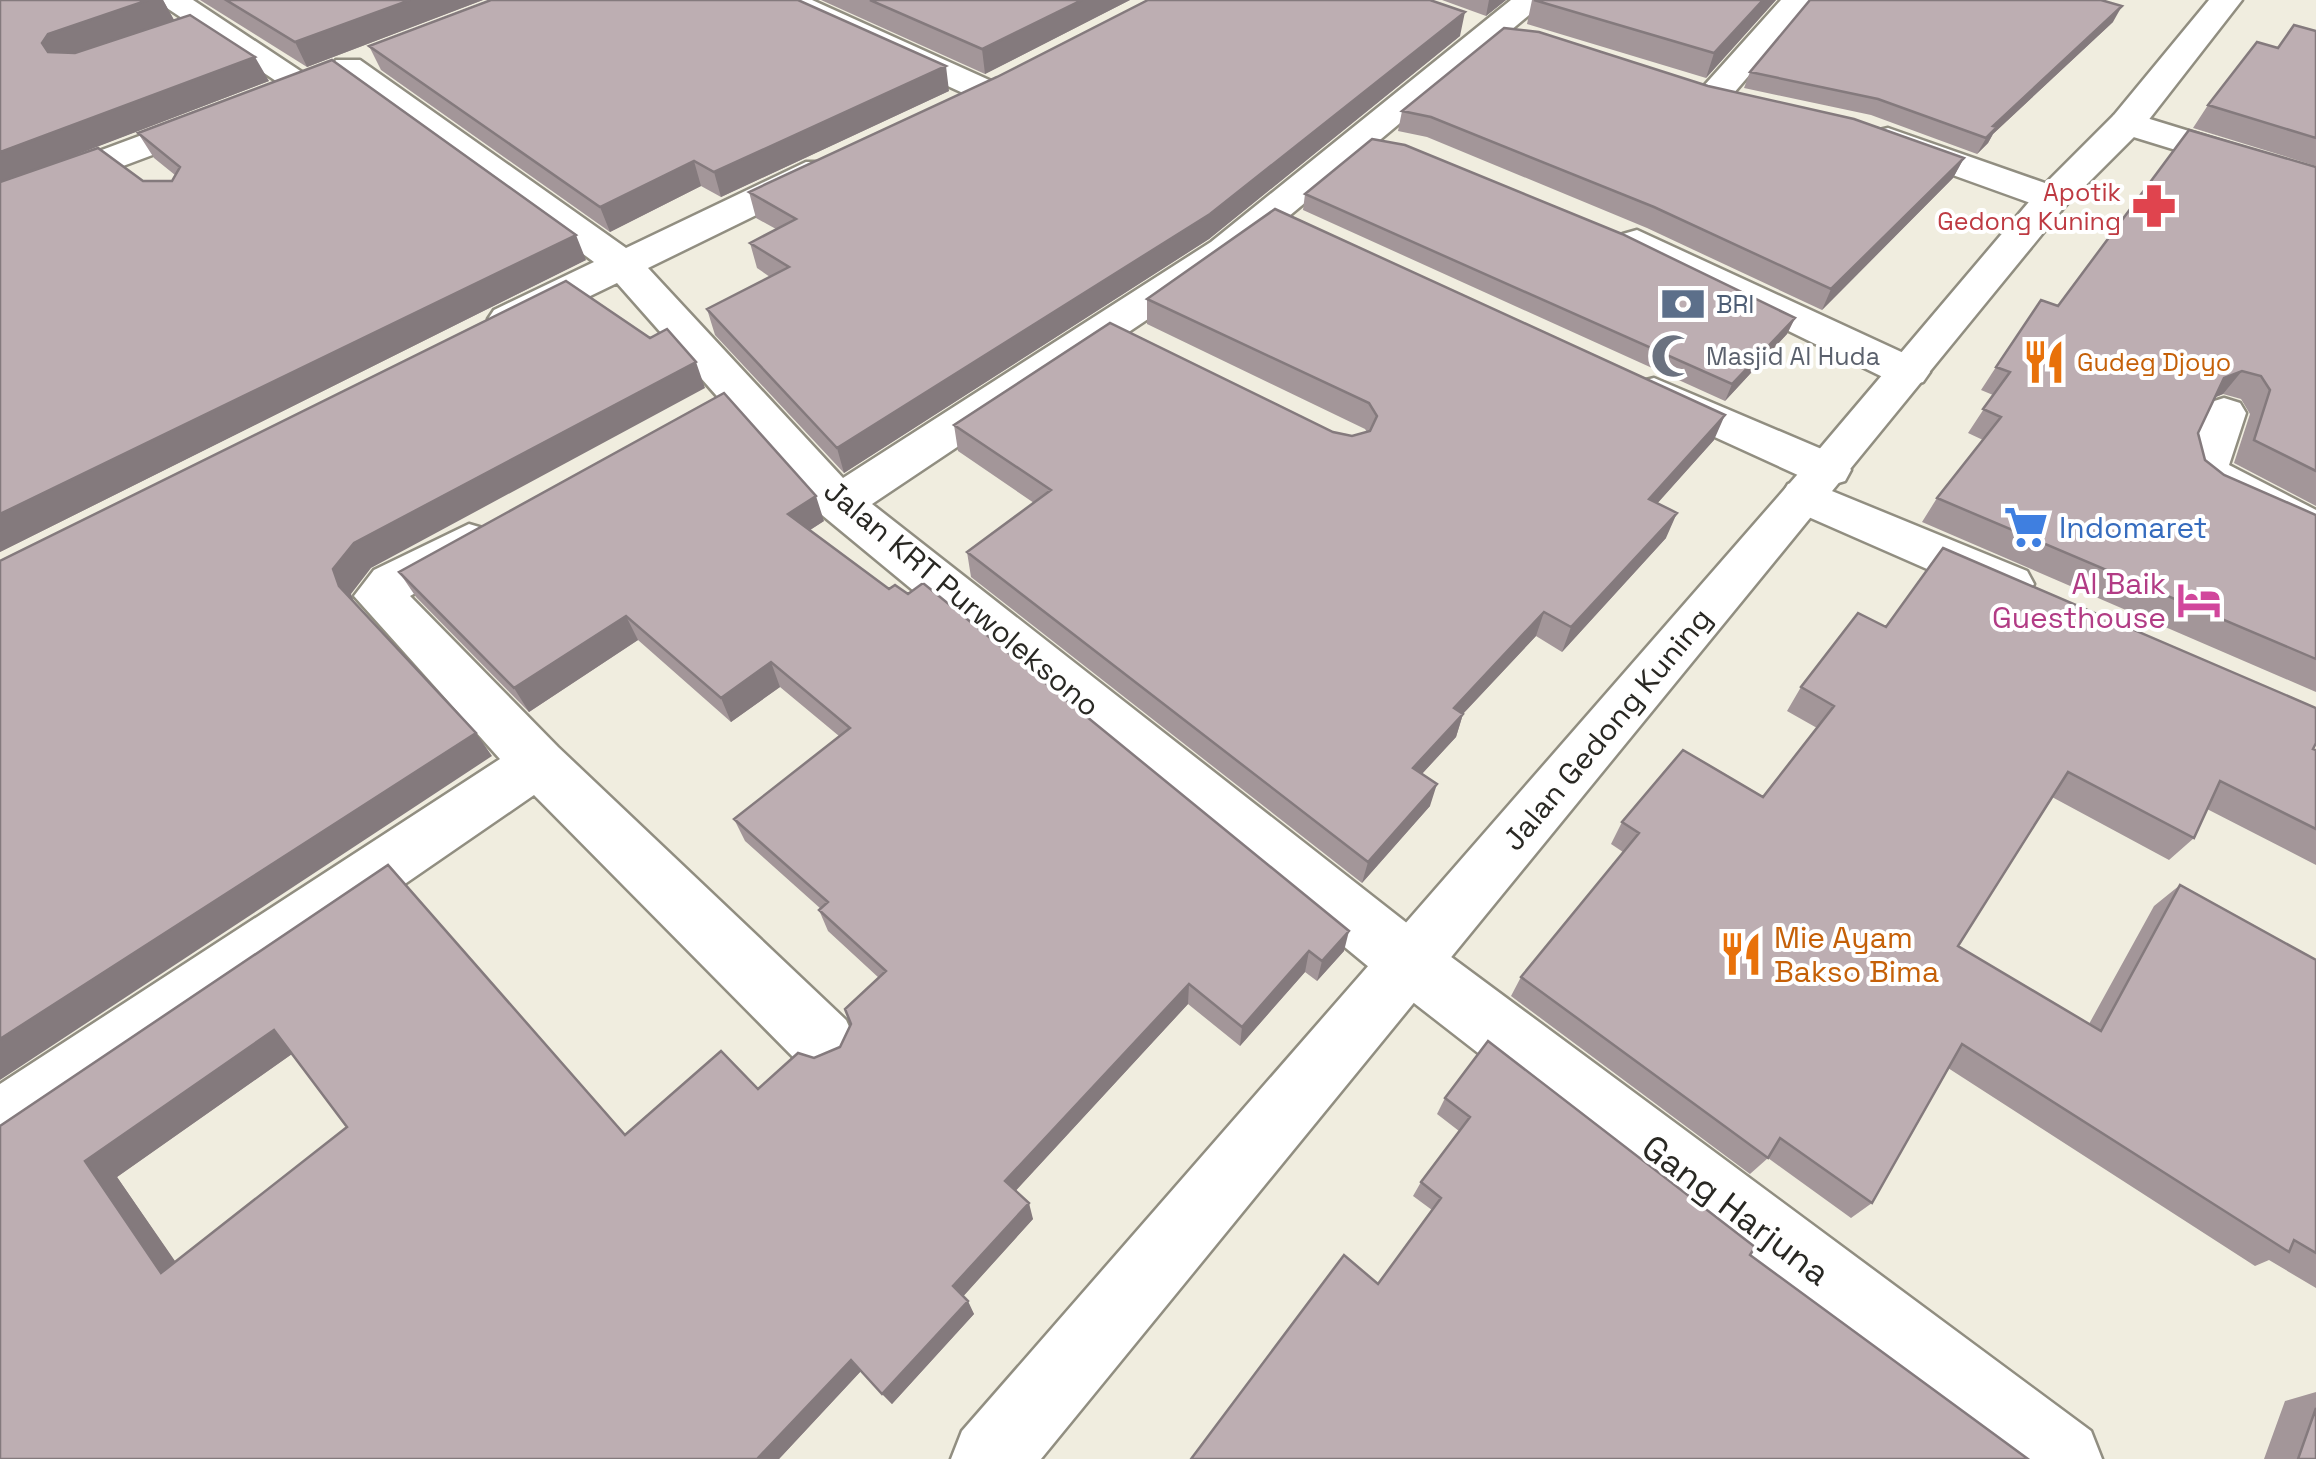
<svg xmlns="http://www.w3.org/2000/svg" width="2316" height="1459" font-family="'Space Grotesk',sans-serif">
  <rect width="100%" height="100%" fill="#f0eddf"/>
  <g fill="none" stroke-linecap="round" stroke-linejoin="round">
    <g stroke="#918e81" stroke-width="5">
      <path id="street" d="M 155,0 L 193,0 L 320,84 L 315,91 L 291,91 Z
        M 770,0 L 812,0 L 998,84 L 1003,91 L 998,98 L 974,98 L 775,7 Z
        M 1511,0 L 1547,0 L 1239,258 L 872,504 L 1431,942 L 2091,1431 L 2102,1459 L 2000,1459 L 1387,982 L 822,515 L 617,283 L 524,328 L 509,332 L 494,328 L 488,319 L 494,310 L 594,262 L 331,67 L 336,60 L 360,60 L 626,248 L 806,162 L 832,162 L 838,170 L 832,178 L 648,268 L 843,478 L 1211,242 Z
        M 1781,0 L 1814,0 L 1726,102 L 1702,102 L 1697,95 L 1702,88 Z
        M 217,107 L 230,110 L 235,118 L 230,126 L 0,212 L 0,188 Z
        M 2127,112 L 2316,170 L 2316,193 L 2114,131 L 2109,123 L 2114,115 Z
        M 1888,128 L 2065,190 L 2071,198 L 2065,206 L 2039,206 L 1875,147 L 1870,139 L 1875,131 Z
        M 1637,230 L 1923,362 L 1930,372 L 1923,382 L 1908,386 L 1893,382 L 1623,250 L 1617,242 L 1623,234 Z
        M 1654,378 L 1845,459 L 1851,470 L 1845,481 L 1828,486 L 1811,481 L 1638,402 L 1632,392 L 1638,382 Z
        M 2224,398 L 2240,403 L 2246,413 L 2229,465 L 2316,510 L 2316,547 L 2206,496 L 2189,483 L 2182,458 L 2208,403 Z
        M 1805,480 L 2027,571 L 2034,584 L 2027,597 L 2009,602 L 1991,597 L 1788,508 L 1781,496 L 1788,484 Z
        M 469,524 L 486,529 L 493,541 L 486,553 L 410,596 L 558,747 L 846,1020 L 856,1042 L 846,1064 L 823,1073 L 800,1064 L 534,795 L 24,1146 L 0,1156 L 0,1084 L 500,759 L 354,596 L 374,570 Z"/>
    </g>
    <g stroke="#918e81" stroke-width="5">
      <path id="primary" d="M 2209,0 L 2242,0 L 2140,131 L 2065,206 L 1041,1459 L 951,1459 L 962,1431 L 1811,459 L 2039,190 L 2114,115 Z"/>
    </g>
    <use href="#street" fill="#fff" fill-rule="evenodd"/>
    <use href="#primary" fill="#fff" fill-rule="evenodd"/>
  </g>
  <path fill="#a39699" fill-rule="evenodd" d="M 0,0 L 163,0 L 174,20 L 269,81 L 51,164 L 143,181 L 172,181 L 175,175 L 154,158 L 138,133 L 586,260 L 0,552 Z
    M 200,0 L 483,0 L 307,67 Z
    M 821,0 L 1130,0 L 985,74 Z
    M 1442,0 L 1506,0 L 1486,16 Z
    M 1532,0 L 1776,0 L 1706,78 L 1527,24 Z
    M 2113,22 L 1993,134 L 1988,143 L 1977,154 L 1871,115 L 1744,88 L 1750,72 Z
    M 2316,31 L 2316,166 L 2193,128 L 2208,105 L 2278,48 Z
    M 1460,36 L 1209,239 L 844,473 L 715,335 L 707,309 L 770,277 L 757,268 L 750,243 L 776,229 L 756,218 L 749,192 L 997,77 Z
    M 369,46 L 949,91 L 721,197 L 701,186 L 610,232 L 381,70 Z
    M 1708,86 L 1964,158 L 1953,178 L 1822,310 L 1647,228 L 1427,137 L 1398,131 L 1402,111 Z
    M 2316,167 L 2316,506 L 2234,463 L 2250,414 L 2241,399 L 2223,394 L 2214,398 L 2198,433 L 2205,460 L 2224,475 L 2316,515 L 2316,692 L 1922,522 L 1937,498 L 1983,440 L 1968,433 L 1993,395 L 1981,390 L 1996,367 L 2058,306 Z
    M 1305,194 L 1795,318 L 1787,334 L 1725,401 L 1303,210 Z
    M 1147,299 L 1714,440 L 1657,503 L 1666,538 L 1562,652 L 1536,636 L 1463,714 L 1456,737 L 1422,774 L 1430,806 L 1362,883 L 971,577 L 967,552 L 1034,503 L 958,451 L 954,425 L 1352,436 L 1367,432 L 1365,429 L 1147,324 Z
    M 824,521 L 810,530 L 1344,951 L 1317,981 L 1305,972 L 1240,1046 L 1188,1004 L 1015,1191 L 1033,1219 L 963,1296 L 974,1314 L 892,1404 L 861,1371 L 779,1459 L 0,1459 L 0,1126 L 388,865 L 625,1134 L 758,1089 L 814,1058 L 840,1047 L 879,978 L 828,931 L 819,910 L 821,909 L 745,841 L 734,819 L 839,736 L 780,687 L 731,722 L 638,640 L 529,712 L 416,597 L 399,572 ZM 292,1054 L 347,1127 L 175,1262 L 117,1177 Z
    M 1886,627 L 2316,750 L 2316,865 L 2207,809 L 2194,838 L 2169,860 L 2052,797 L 1958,946 L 2089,1024 L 2154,906 L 2180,885 L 2316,960 L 2316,1288 L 2269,1260 L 2255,1266 L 1948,1068 L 1872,1203 L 1851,1218 L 1768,1158 L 1750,1174 L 1511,996 L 1521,977 L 1623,852 L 1611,844 L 1622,822 L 1763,797 L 1817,728 L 1787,711 L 1801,687 Z
    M 1445,1098 L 1755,1247 L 1378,1284 L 1432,1210 L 1413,1196 L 1421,1182 L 1459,1131 L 1437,1114 Z
    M 2316,1392 L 2316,1459 L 2264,1459 L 2285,1401 Z"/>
  <path fill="#847a7d" d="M 147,0 L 163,0 L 174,20 L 58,67 L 42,43 L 48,34 Z
    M 410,0 L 483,0 L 307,67 L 295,42 Z
    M 1082,0 L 1130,0 L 985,74 L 982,49 Z
    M 1489,0 L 1506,0 L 1486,16 Z
    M 1763,0 L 1776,0 L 1706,78 L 1714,53 Z
    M 2122,6 L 2113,22 L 1993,134 L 1988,143 L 1977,154 L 1993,126 Z
    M 1465,12 L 1460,36 L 1209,239 L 844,473 L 837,448 Z
    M 255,57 L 269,81 L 0,184 L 0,152 Z
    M 946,66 L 949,91 L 721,197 L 714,172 Z
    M 1964,158 L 1953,178 L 1822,310 L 1831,289 Z
    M 694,161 L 701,186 L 610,232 L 600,207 Z
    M 576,235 L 586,260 L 0,552 L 0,514 Z
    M 1795,318 L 1787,334 L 1725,401 L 1732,384 Z
    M 696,362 L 705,388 L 371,568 L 351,594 L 358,611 L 339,586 L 333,569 L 354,543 Z
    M 2242,371 L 2223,394 L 2205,401 L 2224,378 Z
    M 1725,415 L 1714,440 L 1639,524 L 1649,499 Z
    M 816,496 L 824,521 L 796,539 L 788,514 Z
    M 1677,513 L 1666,538 L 1562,652 L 1571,627 Z
    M 1544,612 L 1536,636 L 1458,719 L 1463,714 L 1456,737 L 1406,791 L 1413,768 L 1454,708 Z
    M 626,616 L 638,640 L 529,712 L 514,688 Z
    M 771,662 L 780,687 L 731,722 L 721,698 Z
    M 476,733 L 492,756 L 0,1080 L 0,1039 Z
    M 1437,784 L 1430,806 L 1362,883 L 1368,862 Z
    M 1349,931 L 1344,951 L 1317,981 L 1322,961 Z
    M 1309,951 L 1305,972 L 1240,1046 L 1242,1027 Z
    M 1189,984 L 1188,1004 L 1010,1197 L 1005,1181 Z
    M 274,1030 L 299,1049 L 117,1177 L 193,1287 L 161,1273 L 85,1161 Z
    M 1029,1203 L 1033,1219 L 960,1300 L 953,1286 Z
    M 968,1301 L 974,1314 L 892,1404 L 882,1394 Z
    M 851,1360 L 861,1371 L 779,1459 L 757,1459 Z"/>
  <path fill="#bdaeb2" stroke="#847a7d" stroke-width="2.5" fill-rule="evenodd" d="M 0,0 L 148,0 L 48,34 L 42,43 L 48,52 L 75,53 L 190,15 L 255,57 L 0,152 Z
    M 226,0 L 410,0 L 295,42 Z
    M 491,0 L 798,0 L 946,66 L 714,172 L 694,161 L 600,207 L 369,46 Z
    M 870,0 L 1082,0 L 982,49 Z
    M 1148,0 L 1430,0 L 1465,12 L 1210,214 L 837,448 L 707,309 L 789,267 L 750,243 L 796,219 L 749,192 L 997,77 Z
    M 1534,0 L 1763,0 L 1714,53 Z
    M 1810,0 L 2101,0 L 2122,6 L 1993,126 L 1997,127 L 1986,138 L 1878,99 L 1750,72 Z
    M 2294,25 L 2316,31 L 2316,138 L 2208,105 L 2257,42 L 2278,48 Z
    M 1504,28 L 1539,32 L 1708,86 L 1854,119 L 1964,158 L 1831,289 L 1654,207 L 1431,117 L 1402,111 Z
    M 332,60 L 576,235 L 0,514 L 0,182 L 98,148 L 143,181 L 172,181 L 180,167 L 138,133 Z
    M 2189,130 L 2316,167 L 2316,471 L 2254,440 L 2270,390 L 2261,376 L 2242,371 L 2224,378 L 2198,433 L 2205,460 L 2224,475 L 2316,515 L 2316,659 L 1937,498 L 2001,417 L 1983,409 L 2010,372 L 1996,367 L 2041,300 L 2058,306 Z
    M 1372,139 L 1405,145 L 1622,234 L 1795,318 L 1732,384 L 1305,194 Z
    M 1275,209 L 1725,415 L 1649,499 L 1677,513 L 1571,627 L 1544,612 L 1454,708 L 1463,714 L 1413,768 L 1437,784 L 1368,862 L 967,552 L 1051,490 L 954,425 L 1110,323 L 1333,432 L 1352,436 L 1370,431 L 1377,416 L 1369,403 L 1147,299 Z
    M 566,281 L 650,338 L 667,329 L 696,362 L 354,543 L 333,569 L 339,586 L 476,733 L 0,1039 L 0,561 Z
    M 724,393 L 816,496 L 788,514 L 889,589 L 895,585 L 908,594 L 923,583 L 1349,931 L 1322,961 L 1309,951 L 1242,1027 L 1189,984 L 1005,1181 L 1029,1203 L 953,1286 L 968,1301 L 882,1394 L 851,1360 L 757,1459 L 0,1459 L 0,1126 L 388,865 L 625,1135 L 721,1051 L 758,1089 L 798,1053 L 814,1058 L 840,1047 L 851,1024 L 845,1009 L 886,971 L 819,910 L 828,902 L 734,819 L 850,728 L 771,662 L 721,698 L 626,616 L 514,688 L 399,572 ZM 274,1030 L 347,1127 L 161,1273 L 85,1161 Z
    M 1943,548 L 2316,708 L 2316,743 L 2313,749 L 2316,750 L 2316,829 L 2220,781 L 2194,838 L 2068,772 L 1958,946 L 2101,1031 L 2180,885 L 2316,960 L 2316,1253 L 2294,1240 L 2289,1252 L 1962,1044 L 1872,1203 L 1780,1138 L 1768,1158 L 1521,977 L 1639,833 L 1622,822 L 1683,750 L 1763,797 L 1834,706 L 1801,687 L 1858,613 L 1886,627 Z
    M 1488,1041 L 1755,1247 L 1750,1255 L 2028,1459 L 1191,1459 L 1344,1255 L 1378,1284 L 1441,1198 L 1421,1182 L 1470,1117 L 1445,1098 Z
    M 2316,1408 L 2316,1459 L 2298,1459 Z"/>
  <defs>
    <g id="pharmacy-bare" transform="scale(3.45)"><path d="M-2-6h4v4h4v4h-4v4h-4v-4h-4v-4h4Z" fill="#e0444e" stroke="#fff" stroke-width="2.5" paint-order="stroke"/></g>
    <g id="bank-bare" transform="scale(3.45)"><path d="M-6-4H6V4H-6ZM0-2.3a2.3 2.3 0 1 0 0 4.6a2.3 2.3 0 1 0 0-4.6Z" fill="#5c6f8a" stroke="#fff" stroke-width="2.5" paint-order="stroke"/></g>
    <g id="mosque-bare" transform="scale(3.45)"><path d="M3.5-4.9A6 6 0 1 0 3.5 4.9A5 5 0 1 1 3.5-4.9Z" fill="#6b7280" stroke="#fff" stroke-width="2.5" paint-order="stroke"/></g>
    <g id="restaurant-bare" transform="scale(3.45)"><path d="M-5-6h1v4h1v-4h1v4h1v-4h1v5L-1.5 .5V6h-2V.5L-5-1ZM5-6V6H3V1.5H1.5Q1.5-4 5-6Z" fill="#e8710a" stroke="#fff" stroke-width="2.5" paint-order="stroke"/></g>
    <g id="supermarket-bare" transform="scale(3.45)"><path d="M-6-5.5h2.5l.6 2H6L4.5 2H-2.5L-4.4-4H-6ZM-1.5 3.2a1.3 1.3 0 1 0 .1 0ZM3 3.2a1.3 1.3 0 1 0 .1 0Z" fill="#3f7fe0" stroke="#fff" stroke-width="2.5" paint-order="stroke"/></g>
    <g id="hotel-bare" transform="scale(3.45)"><path d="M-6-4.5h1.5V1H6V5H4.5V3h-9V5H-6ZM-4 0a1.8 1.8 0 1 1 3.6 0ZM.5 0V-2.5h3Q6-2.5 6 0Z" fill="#d1479c" stroke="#fff" stroke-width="2.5" paint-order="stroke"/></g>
  </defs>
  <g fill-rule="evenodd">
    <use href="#pharmacy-bare" x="2154" y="206"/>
    <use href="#bank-bare" x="1683" y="304"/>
    <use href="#mosque-bare" x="1673" y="356"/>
    <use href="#restaurant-bare" x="2044" y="362"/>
    <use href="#supermarket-bare" x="2026" y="527"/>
    <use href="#hotel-bare" x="2199" y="600"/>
    <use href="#restaurant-bare" x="1741" y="954"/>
  </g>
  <g text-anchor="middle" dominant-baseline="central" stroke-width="8" stroke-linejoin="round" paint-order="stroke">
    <g font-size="25" fill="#be3a42" stroke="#fff" text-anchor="end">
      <text x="2121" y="192">Apotik<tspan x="2121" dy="29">Gedong Kuning</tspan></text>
    </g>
    <g font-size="25" fill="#4e5e75" stroke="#fff" text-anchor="start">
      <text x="1716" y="304">BRI</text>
    </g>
    <g font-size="25" fill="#5b616d" stroke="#fff" text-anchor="start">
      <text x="1706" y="356">Masjid Al Huda</text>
    </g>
    <g font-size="25" fill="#c56008" stroke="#fff" text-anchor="start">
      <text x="2077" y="362">Gudeg Djoyo</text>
    </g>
    <g font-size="30" fill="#366cbe" stroke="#fff" text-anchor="start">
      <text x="2059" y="527">Indomaret</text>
    </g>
    <g font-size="30" fill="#b23c85" stroke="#fff" text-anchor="end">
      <text x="2166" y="583">Al Baik<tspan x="2166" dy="34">Guesthouse</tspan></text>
    </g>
    <g font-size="30" fill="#292823" stroke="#fff">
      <text transform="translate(962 598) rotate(40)">Jalan KRT Purwoleksono</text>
      <text transform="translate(1607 729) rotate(-50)">Jalan Gedong Kuning</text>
    </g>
    <g font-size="30" fill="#c56008" stroke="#fff" text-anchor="start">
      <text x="1774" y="937">Mie Ayam<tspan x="1774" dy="34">Bakso Bima</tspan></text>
    </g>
    <g font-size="35" fill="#292823" stroke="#fff">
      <text transform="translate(1736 1210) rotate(37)">Gang Harjuna</text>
    </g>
  </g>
</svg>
